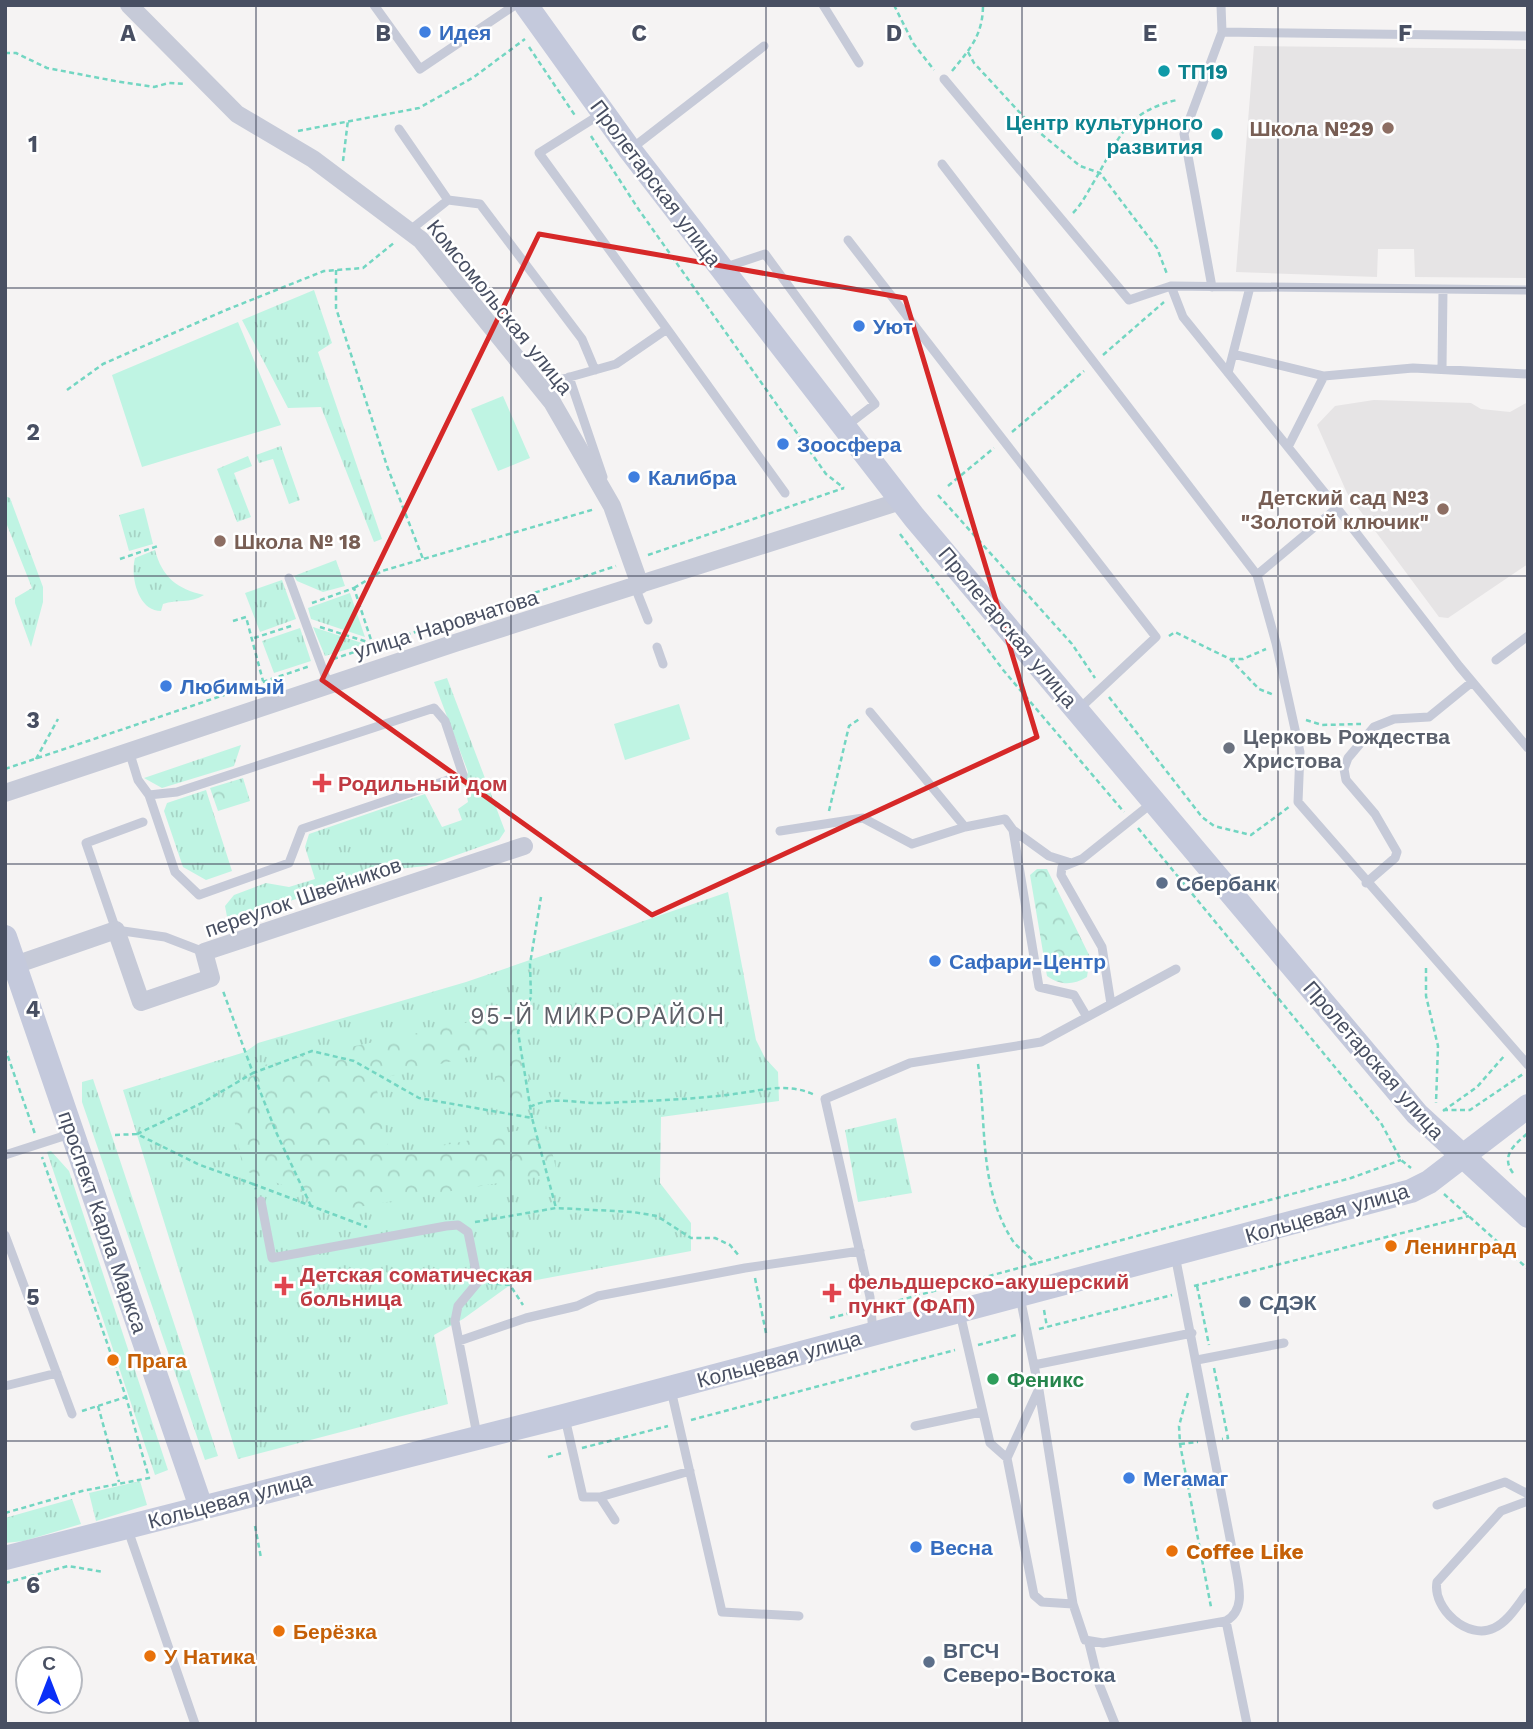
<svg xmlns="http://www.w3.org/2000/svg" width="1533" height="1729" font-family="'Work Sans',sans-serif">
  <defs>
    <pattern id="grass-tufts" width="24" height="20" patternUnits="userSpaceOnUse" patternTransform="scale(1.75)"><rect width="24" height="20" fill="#bff4e3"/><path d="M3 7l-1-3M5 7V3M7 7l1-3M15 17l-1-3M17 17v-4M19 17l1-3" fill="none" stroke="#a6d3c5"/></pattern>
    <pattern id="forest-crowns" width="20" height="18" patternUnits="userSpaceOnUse" patternTransform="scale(1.75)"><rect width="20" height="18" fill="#bff4e3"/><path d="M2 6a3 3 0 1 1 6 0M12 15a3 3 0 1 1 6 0" fill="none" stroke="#a6d3c5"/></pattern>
  </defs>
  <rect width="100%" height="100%" fill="#f5f3f3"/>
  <path fill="#e6e4e5" d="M 1254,46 L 1528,49 L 1528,278 L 1415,277 L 1414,249 L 1378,249 L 1377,277 L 1236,272 Z
    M 1374,400 L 1471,403 L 1481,409 L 1510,412 L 1528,402 L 1528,564 L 1448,618 L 1439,617 L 1347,493 L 1317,425 L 1335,406 Z"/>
  <path fill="url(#grass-tufts)" d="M 314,290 L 332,343 L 318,352 L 382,539 L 374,542 L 321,407 L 288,408 L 242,320 Z
    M 281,446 L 300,500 L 289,504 L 273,459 L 259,463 L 256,455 Z
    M 248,456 L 252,466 L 234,473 L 251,517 L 237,522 L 217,469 Z
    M 5,496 L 10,498 L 43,587 L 43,602 L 31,647 L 15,603 L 15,598 L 32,588 L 5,520 Z
    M 144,508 L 153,544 L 129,551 L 119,515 Z
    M 155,550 C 162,577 177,589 204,595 C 190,604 177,599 163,604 L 161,611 C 138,611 130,576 135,558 Z
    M 336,560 L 345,586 L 323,592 L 297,581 L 294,576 Z
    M 282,580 L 296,619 L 260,632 L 245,593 Z
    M 350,593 L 365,637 L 311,619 L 308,608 Z
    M 313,627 L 365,644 L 325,656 Z
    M 300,628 L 311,661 L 274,673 L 262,641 Z
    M 447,678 L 505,831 L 499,840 L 426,866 L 378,871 L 228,922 L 225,906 L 234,895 L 266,883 L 289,887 L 315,879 L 305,847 L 309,834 L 425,794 L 442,827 L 462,820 L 458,809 L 468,802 L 464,782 L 468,772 L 434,682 Z
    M 241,745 L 234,766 L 162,788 L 144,778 Z
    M 206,790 L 232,871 L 206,880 L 183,867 L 164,811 L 167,803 Z
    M 728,892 L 756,1040 L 765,1058 L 778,1072 L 779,1101 L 661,1117 L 660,1183 L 691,1223 L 691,1251 L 510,1285 L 463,1319 L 434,1335 L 448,1404 L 238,1459 L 123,1090 L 245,1052 L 258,1043 L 466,982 Z
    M 93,1079 L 218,1456 L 205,1460 L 82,1102 L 82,1082 Z
    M 896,1118 L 912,1193 L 858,1202 L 845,1130 Z
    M 51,1151 L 69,1171 L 168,1470 L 155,1475 L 47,1152 Z
    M 140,1481 L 147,1505 L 96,1521 L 89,1493 Z
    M 72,1499 L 81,1524 L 24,1541 L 5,1543 L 5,1518 Z"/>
  <path fill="url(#forest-crowns)" d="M 243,778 L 250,801 L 218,811 L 210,788 Z
    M 1037,869 L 1047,869 L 1090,957 L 1087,977 C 1073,985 1061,986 1047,976 L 1030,875 Z
    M 513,1013 L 534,1099 L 506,1104 L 485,1053 L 375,1080 L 390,1156 L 546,1125 L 557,1173 L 346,1209 L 243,1170 L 229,1090 L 264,1065 Z"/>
  <path fill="#bff4e3" d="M 238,322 L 281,425 L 142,467 L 112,375 Z
    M 503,396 L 530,458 L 498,471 L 471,409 Z
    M 679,704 L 690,739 L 625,760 L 614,724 Z"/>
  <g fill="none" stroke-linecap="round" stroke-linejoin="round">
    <path stroke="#73d6c2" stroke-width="2.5" stroke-dasharray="5 3.5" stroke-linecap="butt" d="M 894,5 L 913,43 L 934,70
      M 529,47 L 576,117
      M 968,52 L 974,63 L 1034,128 L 1080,166 L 1100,173 L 1157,248 L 1167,274
      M 5,53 L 16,53 L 47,68 L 115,81 L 154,87 L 169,83 L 185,84
      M 952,71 C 970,49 983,35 983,5
      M 298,131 L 419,108 L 474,77 L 525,39
      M 591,136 L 639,210 L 826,474 L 844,488
      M 343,161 L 348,120
      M 1073,213 C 1081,205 1086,195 1092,185 C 1118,142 1123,112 1177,100
      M 336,270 L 336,308 L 387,466 L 423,559
      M 1103,355 L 1164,302
      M 67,390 L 103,364 L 226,310 L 324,271 L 363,268 L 395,242
      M 1012,432 L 1084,371
      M 948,486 L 994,448
      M 938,495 L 1072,644 L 1095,678
      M 900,534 L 1004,671 L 1124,812
      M 648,555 L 844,488
      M 120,559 L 158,546
      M 354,588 L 382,571 L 595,509
      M 312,603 L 354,588 L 372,643
      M 233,621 L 246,617 L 263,681
      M 320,627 L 377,645
      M 1169,636 L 1175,632 L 1230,659 L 1259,689 L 1274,695
      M 254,638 L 294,625
      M 333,659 L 616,566
      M 1230,659 L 1243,659 L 1266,649
      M 1109,697 L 1202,817 L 1214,826 L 1251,835 L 1289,807
      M 1306,720 L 1322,725 L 1361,724
      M 36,759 L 58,719
      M 5,769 L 310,666
      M 829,811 L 849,726 L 861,718
      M 1138,828 L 1381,1123 L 1401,1160 L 1411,1168
      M 1426,968 L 1426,996 L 1438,1046 L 1436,1103
      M 5,1048 L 35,1134
      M 978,1064 C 987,1123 978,1184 1011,1238 C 1017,1249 1029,1253 1036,1265
      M 530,1107 C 553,1095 577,1104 603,1103 C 644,1101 685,1100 726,1095 C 758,1092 785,1081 815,1095
      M 1443,1110 L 1470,1110 L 1523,1074
      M 1443,1111 L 1477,1087 L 1505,1055
      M 532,1118 L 518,1032 L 531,997 L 530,964 L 541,897
      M 137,1134 L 202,1103 L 253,1073 L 223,991
      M 115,1135 L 137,1134 L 200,1165 L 253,1184 L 256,1189
      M 1513,1173 C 1500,1156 1515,1144 1528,1133
      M 253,1184 L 367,1227
      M 1444,1194 L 1528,1269
      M 311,1206 L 276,1132 L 253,1073 L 312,1051 L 354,1061 L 419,1098 L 532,1118 L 556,1208
      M 475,1222 L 556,1208 L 633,1212 L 657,1216 L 691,1238 L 715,1238 L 730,1245 L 740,1257
      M 755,1278 L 766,1333
      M 488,1283 L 510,1285 L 523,1305
      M 1194,1286 L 1469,1216
      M 1197,1286 L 1209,1345
      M 882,1305 L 1351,1178 L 1401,1160
      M 1044,1310 L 1047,1327
      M 830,1318 L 859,1311
      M 1039,1329 L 1172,1295
      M 978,1345 L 1016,1335
      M 1214,1368 L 1228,1438 L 1222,1439
      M 1188,1393 L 1179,1426 L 1180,1444 L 1211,1607
      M 98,1406 L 119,1482
      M 82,1411 L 126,1397
      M 691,1420 L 955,1350
      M 1180,1444 L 1198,1442
      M 582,1448 L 668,1426
      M 548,1457 L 562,1453
      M 5,1513 L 82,1491 L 149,1478 L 126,1397 L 42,1157
      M 255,1526 L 261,1558
      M 5,1583 L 68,1566 L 104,1572"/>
    <path stroke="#c6cad8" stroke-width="9" d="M 374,5 L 420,69 L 515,5
      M 823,5 L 859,63
      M 1221,5 L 1222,32 L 1528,36
      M 944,79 L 1129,300 L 1171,286
      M 399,129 L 448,200 L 409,231
      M 631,149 L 764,46
      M 942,164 L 1257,575
      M 448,200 L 480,204 L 582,339 L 595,370
      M 848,240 L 1156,637 L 1079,709
      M 726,267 L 765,254 L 875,404 L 845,427
      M 1212,287 L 1184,134 L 1222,32
      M 1528,290 L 1171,286 L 1183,317 L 1337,508 L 1257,575 L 1276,643 L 1300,752 L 1298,802 L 1528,1065
      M 667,329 L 785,493
      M 1233,354 L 1324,376
      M 1442,368 L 1443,290
      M 1228,373 L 1250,287
      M 569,377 L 603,477
      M 538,386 L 616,364 L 667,329 L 539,153 L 601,114
      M 1288,447 L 1324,376 L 1413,368 L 1528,374
      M 1337,508 L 1459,666 L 1528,748
      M 289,578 L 329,686
      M 635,587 L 648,620
      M 657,647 L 663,664
      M 1496,660 L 1528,636
      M 870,712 L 965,827
      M 130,754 L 138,780 L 149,795 L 177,792 L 434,708 L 445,721 L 463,775 L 302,829 L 289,863 L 199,895 L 175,872 L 149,795
      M 143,822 L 86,843 L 116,930 L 165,937 L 204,952
      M 780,831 L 863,818 L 912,844 L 965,827 L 1005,819 L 1013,830
      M 1068,862 L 1049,856 L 1013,830 L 1039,987 L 1074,995 L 1087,1017
      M 1366,883 L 1395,858 L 1397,852 L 1375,814 L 1346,780 L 1344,769 L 1348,758 L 1374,727 L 1394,719 L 1429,717 L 1472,682
      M 1111,1004 L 1102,947 L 1061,875 L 1062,867 L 1082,859 L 1152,803
      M 5,1155 L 70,1134
      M 261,1201 L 272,1258 L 446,1226 L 458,1225 L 468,1232 L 478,1282 L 458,1306 L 455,1321 L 477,1435
      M 5,1235 L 72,1414
      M 1020,1297 L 1039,1390 L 1073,1604 L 1085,1640 L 1103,1643 L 1226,1621 C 1247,1609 1238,1583 1235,1564 L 1175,1255
      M 960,1313 L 990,1443 L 1007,1458
      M 873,1333 L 870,1297 L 825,1099 L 910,1063 L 1041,1042 L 1176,969
      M 459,1341 L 526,1318 L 577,1306 L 598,1296 L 745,1268 L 860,1251
      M 1197,1360 L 1284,1343
      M 1034,1365 L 1192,1333
      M 5,1386 L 57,1373
      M 671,1390 L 722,1612 L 799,1616
      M 1038,1391 L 1007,1458 L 1034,1595 L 1042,1602 L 1073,1604
      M 565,1418 L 583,1497 L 600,1497 L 615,1520
      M 915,1426 L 981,1412
      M 600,1497 L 690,1471
      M 1528,1501 L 1501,1511 L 1437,1582 C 1432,1608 1468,1641 1494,1628 C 1509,1621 1518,1604 1528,1592
      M 1437,1505 L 1505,1482 L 1528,1494
      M 128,1530 L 195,1724
      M 1226,1621 L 1247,1724
      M 1089,1643 L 1099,1684 L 1115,1724"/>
    <path stroke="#c6cad8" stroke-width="18" d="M 129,5 L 237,114 L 313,159 L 421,240 L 552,402 L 612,506 L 640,585
      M 5,793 L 455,643 L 901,501
      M 15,965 L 116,930 L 141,1002 L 211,978 L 204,952 L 524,846"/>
    <path stroke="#c4c9dc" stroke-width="24" d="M 526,5 L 630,150 L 914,517 L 1417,1114 L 1528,1216
      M 5,937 L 201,1507
      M 5,1558 L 564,1416 L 1411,1191 L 1429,1182 L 1528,1106"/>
  </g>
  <path fill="none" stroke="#d62828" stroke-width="5" stroke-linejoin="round" d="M 539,234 L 905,298 L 1037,737 L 652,915 L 322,680 Z"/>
  <path fill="none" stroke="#484f62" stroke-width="2" stroke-opacity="0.55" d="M 256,5 L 256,1724M 511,5 L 511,1724M 766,5 L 766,1724M 1022,5 L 1022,1724M 1278,5 L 1278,1724M 5,288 L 1528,288M 5,576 L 1528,576M 5,864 L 1528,864M 5,1153 L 1528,1153M 5,1441 L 1528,1441"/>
  <g fill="#3f7fe0" stroke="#fff" stroke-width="2.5">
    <circle cx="425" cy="32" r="7"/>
    <circle cx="859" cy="326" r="7"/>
    <circle cx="783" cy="444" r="7"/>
    <circle cx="634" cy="477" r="7"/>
    <circle cx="166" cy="686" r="7"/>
    <circle cx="935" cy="961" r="7"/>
    <circle cx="1129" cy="1478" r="7"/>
    <circle cx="916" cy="1547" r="7"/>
  </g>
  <g fill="#0f9aa8" stroke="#fff" stroke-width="2.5">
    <circle cx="1164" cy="71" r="7"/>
    <circle cx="1217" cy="134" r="7"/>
  </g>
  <g fill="#8d6e63" stroke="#fff" stroke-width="2.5">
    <circle cx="1388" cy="128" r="7"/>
    <circle cx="1443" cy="509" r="7"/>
    <circle cx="220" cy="541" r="7"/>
  </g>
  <circle fill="#6b7280" stroke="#fff" stroke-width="2.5" cx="1229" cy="748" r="7"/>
  <g fill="#e0444e" stroke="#fff" stroke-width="2.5">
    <path d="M318.5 772.5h7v7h7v7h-7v7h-7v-7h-7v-7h7z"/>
    <path d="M280.5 1275.5h7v7h7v7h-7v7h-7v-7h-7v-7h7z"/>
    <path d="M828.5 1282.5h7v7h7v7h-7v7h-7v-7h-7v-7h7z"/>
  </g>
  <g fill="#5c6f8a" stroke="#fff" stroke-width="2.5">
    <circle cx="1162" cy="883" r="7"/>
    <circle cx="1245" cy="1302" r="7"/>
    <circle cx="929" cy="1662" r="7"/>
  </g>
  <g fill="#e8710a" stroke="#fff" stroke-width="2.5">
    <circle cx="1391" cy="1246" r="7"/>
    <circle cx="113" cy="1360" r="7"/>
    <circle cx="1172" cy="1551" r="7"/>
    <circle cx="279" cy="1631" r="7"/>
    <circle cx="150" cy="1656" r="7"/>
  </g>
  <circle fill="#2e9e5b" stroke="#fff" stroke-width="2.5" cx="993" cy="1379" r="7"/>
  <g text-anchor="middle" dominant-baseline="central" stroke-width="5" stroke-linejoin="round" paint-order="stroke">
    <g font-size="21" font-weight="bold" fill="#366cbe" stroke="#fff" text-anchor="start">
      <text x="439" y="32">Идея</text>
      <text x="873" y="326">Уют</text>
      <text x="797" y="444">Зоосфера</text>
      <text x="648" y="477">Калибра</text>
      <text x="180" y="686">Любимый</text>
      <text x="949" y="961">Сафари-Центр</text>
      <text x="1143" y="1478">Мегамаг</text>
      <text x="930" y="1547">Весна</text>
    </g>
    <g font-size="21" font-weight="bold" fill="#0d838f" stroke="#fff" text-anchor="start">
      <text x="1178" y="71">ТП19</text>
      <text x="1203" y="122" text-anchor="end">Центр культурного<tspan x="1203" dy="24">развития</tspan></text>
    </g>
    <g font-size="21" font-weight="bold" fill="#785e54" stroke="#fff" text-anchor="end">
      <text x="1374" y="128">Школа №29</text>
      <text x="1429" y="497">Детский сад №3<tspan x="1429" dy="24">"Золотой ключик"</tspan></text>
      <text x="234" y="541" text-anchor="start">Школа № 18</text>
    </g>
    <g font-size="21" fill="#484f62" stroke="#fff">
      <text transform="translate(656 183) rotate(53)">Пролетарская улица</text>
      <text transform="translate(500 307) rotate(51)">Комсомольская улица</text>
      <text transform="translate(446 624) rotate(-17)">улица Наровчатова</text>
      <text transform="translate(1008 627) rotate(50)">Пролетарская улица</text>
      <text transform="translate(303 897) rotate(-19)">переулок Швейников</text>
      <text transform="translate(1374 1060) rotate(49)">Пролетарская улица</text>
      <text transform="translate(1327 1213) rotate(-16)">Кольцевая улица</text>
      <text transform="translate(103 1222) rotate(71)">проспект Карла Маркса</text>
      <text transform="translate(779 1359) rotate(-15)">Кольцевая улица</text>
      <text transform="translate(230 1500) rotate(-15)">Кольцевая улица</text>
    </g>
    <g font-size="21" font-weight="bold" fill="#5b616d" stroke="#fff" text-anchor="start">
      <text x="1243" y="736">Церковь Рождества<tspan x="1243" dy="24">Христова</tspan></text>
    </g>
    <g font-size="21" font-weight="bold" fill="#be3a42" stroke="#fff" text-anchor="start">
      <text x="338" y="783">Родильный дом</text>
      <text x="300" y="1274">Детская соматическая<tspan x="300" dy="24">больница</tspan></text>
      <text x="848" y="1281">фельдшерско-акушерский<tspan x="848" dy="24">пункт (ФАП)</tspan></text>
    </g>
    <g font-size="21" font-weight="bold" fill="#4e5e75" stroke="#fff" text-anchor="start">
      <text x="1176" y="883">Сбербанк</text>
      <text x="1259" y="1302">СДЭК</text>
      <text x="943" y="1650">ВГСЧ<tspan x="943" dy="24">Северо-Востока</tspan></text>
    </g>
    <g font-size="21" font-weight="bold" fill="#c56008" stroke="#fff" text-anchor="start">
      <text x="1405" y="1246">Ленинград</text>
      <text x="127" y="1360">Прага</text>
      <text x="1186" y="1551">Coffee Like</text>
      <text x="293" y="1631">Берёзка</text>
      <text x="164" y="1656">У Натика</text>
    </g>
    <g font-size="21" font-weight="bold" fill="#27864d" stroke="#fff" text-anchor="start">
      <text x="1007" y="1379">Феникс</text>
    </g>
    <g font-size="23" letter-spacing="2" fill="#5e6068" stroke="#fff">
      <text x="598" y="1016">95-Й МИКРОРАЙОН</text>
    </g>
  </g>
  <g font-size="23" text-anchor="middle" font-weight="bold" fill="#484f62" stroke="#fff" stroke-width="5" stroke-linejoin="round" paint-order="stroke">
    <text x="128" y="41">A</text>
    <text x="383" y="41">B</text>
    <text x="639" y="41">C</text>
    <text x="894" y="41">D</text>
    <text x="1150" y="41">E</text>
    <text x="1405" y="41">F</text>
    <text x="33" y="152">1</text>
    <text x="33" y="440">2</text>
    <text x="33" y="728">3</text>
    <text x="33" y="1017">4</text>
    <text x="33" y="1305">5</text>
    <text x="33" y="1593">6</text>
  </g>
  <rect width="1533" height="1729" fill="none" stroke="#484f62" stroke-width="14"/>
  <g transform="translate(49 1680)"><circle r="33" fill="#ffffff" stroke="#b6b9c0" stroke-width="2"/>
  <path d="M0-5L12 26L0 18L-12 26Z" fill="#0a2ff7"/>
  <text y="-10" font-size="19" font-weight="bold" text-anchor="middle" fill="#484f62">С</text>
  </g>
</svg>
